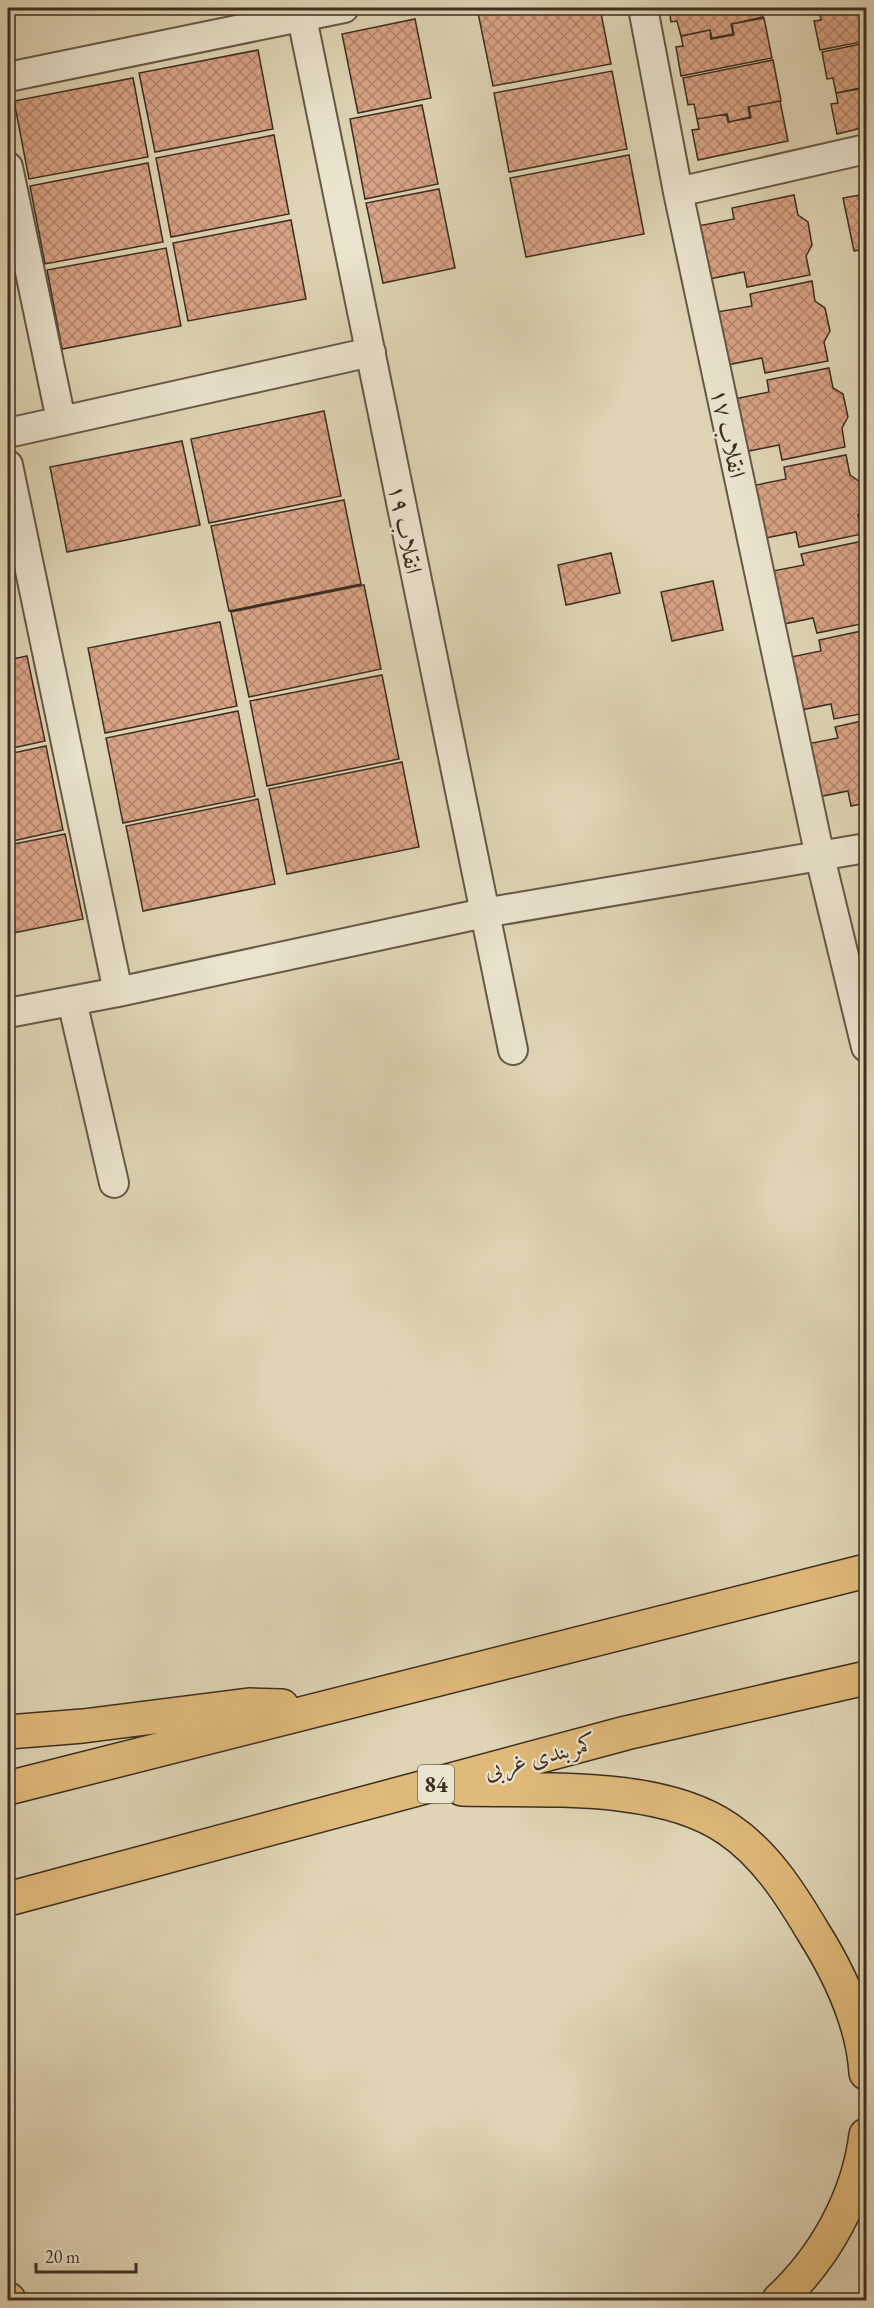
<svg xmlns="http://www.w3.org/2000/svg" width="874" height="2308" font-family="'EB Garamond',Amiri,serif">
  <defs>
    <pattern id="building-cross-hatch" width="8" height="8" patternUnits="userSpaceOnUse" patternTransform="scale(1.5)"><rect width="8" height="8" fill="#d9a385"/><path d="M0 0l8 8M0 8l8-8" fill="none" stroke="#b1856c"/></pattern>
  </defs>
  <rect width="100%" height="100%" fill="#dfd5b4"/>
  <filter id="stains"><feTurbulence type="fractalNoise" baseFrequency=".00333" numOctaves="4"/><feColorMatrix values="0 0 0 0 .2 0 0 0 0 .09 0 0 0 0 .02 0 0 0 .5 -.17"/></filter>
  <radialGradient id="worn" r=".72"><stop offset=".6" stop-color="#630" stop-opacity="0"/><stop offset="1" stop-color="#630" stop-opacity=".3"/></radialGradient>
  <path fill="url(#building-cross-hatch)" stroke="#3d2e22" stroke-width="1.5" d="M 477,8 L 600,8 L 611,64 L 493,86 Z
    M 669,8 L 761,8 L 763,17 L 731,24 L 733,34 L 712,38 L 710,30 L 681,36 L 677,21 L 671,22 Z
    M 832,8 L 849,8 L 850,13 L 866,10 L 866,41 L 820,50 L 814,21 L 821,20 L 819,10 Z
    M 849,8 L 866,8 L 866,9 L 850,12 Z
    M 764,18 L 772,58 L 681,76 L 676,47 L 683,46 L 681,36 L 710,30 L 711,39 L 734,35 L 732,24 Z
    M 415,19 L 431,98 L 358,113 L 342,34 Z
    M 866,43 L 866,94 L 865,87 L 836,93 L 833,78 L 827,79 L 822,52 Z
    M 258,50 L 273,129 L 155,152 L 139,73 Z
    M 773,60 L 781,101 L 748,107 L 750,117 L 729,122 L 727,114 L 697,119 L 694,104 L 688,105 L 683,78 Z
    M 612,71 L 627,149 L 509,172 L 494,93 Z
    M 133,78 L 148,157 L 29,179 L 14,101 Z
    M 865,88 L 866,127 L 837,134 L 831,104 L 838,103 L 836,93 Z
    M 780,101 L 788,141 L 698,160 L 692,130 L 699,129 L 697,119 L 726,114 L 728,122 L 751,118 L 749,107 Z
    M 422,105 L 438,184 L 365,199 L 350,119 Z
    M 274,135 L 289,214 L 171,237 L 156,158 Z
    M 629,155 L 644,234 L 526,257 L 510,178 Z
    M 148,163 L 163,242 L 45,264 L 30,186 Z
    M 439,189 L 455,268 L 383,283 L 366,203 Z
    M 866,194 L 866,249 L 854,251 L 843,198 Z
    M 794,195 L 798,215 L 808,222 L 812,245 L 806,256 L 810,275 L 747,287 L 744,272 L 709,279 L 698,226 L 734,219 L 732,208 Z
    M 291,220 L 306,299 L 188,321 L 173,243 Z
    M 166,248 L 181,326 L 62,349 L 47,270 Z
    M 812,281 L 815,301 L 825,308 L 830,331 L 824,342 L 828,361 L 765,373 L 762,358 L 727,365 L 717,312 L 752,306 L 750,294 Z
    M 866,283 L 866,310 L 861,284 Z
    M 829,368 L 833,388 L 843,394 L 848,417 L 842,428 L 845,447 L 782,460 L 779,445 L 744,452 L 734,399 L 769,392 L 767,380 Z
    M 324,411 L 341,496 L 209,523 L 191,439 Z
    M 182,441 L 200,525 L 67,552 L 50,467 Z
    M 846,455 L 850,475 L 860,482 L 865,504 L 858,515 L 862,534 L 799,547 L 796,532 L 761,539 L 751,486 L 786,479 L 784,467 Z
    M 344,500 L 361,584 L 229,611 L 211,526 Z
    M 863,541 L 866,556 L 866,623 L 817,633 L 813,618 L 779,625 L 768,572 L 804,565 L 801,554 Z
    M 611,553 L 620,593 L 566,605 L 558,565 Z
    M 713,581 L 723,630 L 672,641 L 661,592 Z
    M 364,585 L 381,669 L 249,697 L 231,612 Z
    M 220,622 L 237,706 L 105,733 L 88,648 Z
    M 866,630 L 866,713 L 834,719 L 831,704 L 796,711 L 786,658 L 821,651 L 819,640 Z
    M 27,656 L 45,741 L 8,749 L 8,660 Z
    M 382,675 L 399,759 L 267,786 L 250,701 Z
    M 238,711 L 255,796 L 123,823 L 106,738 Z
    M 866,720 L 866,803 L 851,806 L 848,791 L 813,798 L 802,745 L 838,738 L 835,727 Z
    M 46,746 L 63,830 L 8,842 L 8,754 Z
    M 402,762 L 419,847 L 287,874 L 269,789 Z
    M 258,799 L 275,884 L 143,911 L 126,826 Z
    M 65,834 L 83,919 L 8,934 L 8,845 Z"/>
  <g fill="none" stroke-linecap="round" stroke-linejoin="round">
    <g stroke="#665846" stroke-width="32">
      <path id="street" d="M 300,8 L 513,1050
        M 643,8 L 678,192 L 820,857 L 866,1047
        M 8,77 L 344,8
        M 8,167 L 61,420
        M 678,192 L 866,149
        M 8,433 L 371,352
        M 8,465 L 118,992
        M 72,1001 L 114,1183
        M 8,1013 L 118,992 L 484,913 L 866,848"/>
    </g>
    <g stroke="#3d2e22" stroke-width="36">
      <path id="highway" d="M 8,1732 L 83,1726 L 249,1705 L 282,1706
        M 8,1788 L 866,1571
        M 462,1789 C 542,1791 661,1782 728,1829 C 765,1854 790,1893 812,1930 C 838,1971 863,2023 866,2073
        M 8,1899 L 626,1733 L 866,1678
        M 8,2299 L 9,2300
        M 779,2300 C 825,2257 858,2198 866,2135"/>
    </g>
    <use href="#street" stroke="#eae4ce" stroke-width="28"/>
    <use href="#highway" stroke="#e0ba7a" stroke-width="33"/>
  </g>
  <g text-anchor="middle" dominant-baseline="central" stroke-width="4.5" stroke-linejoin="round" paint-order="stroke">
    <rect fill="#eae4ce" stroke="#716556" stroke-width="1.5" x="418" y="1765" width="36" height="38" rx="4.5"/>
    <g font-size="22" font-weight="bold" fill="#3d2e22">
      <text x="436" y="1784">84</text>
    </g>
    <g font-size="24" fill="#3d2e22" stroke="#eae4ce">
      <text transform="translate(729 433) rotate(78)">انقلاب ۱۷</text>
      <text transform="translate(406 529) rotate(79)">انقلاب ۱۹</text>
      <text transform="translate(540 1756) rotate(-15)">کمربندی غربی</text>
    </g>
  </g>
  <rect width="874" height="2308" fill="none" stroke="#dfd5b4" stroke-width="30"/>
  <rect x="9" y="9" width="856" height="2290" fill="none" stroke="#3d2e22" stroke-width="3"/>
  <rect x="15" y="15" width="844" height="2278" fill="none" stroke="#3d2e22" stroke-width="1.5"/>
  <path d="M36 2263v9h100v-9" fill="none" stroke="#3d2e22" stroke-width="3"/>
  <text x="45" y="2263" font-size="18" fill="#3d2e22" stroke="#eae4ce" stroke-width="4.5" paint-order="stroke">20 m</text>
  <rect width="100%" height="100%" filter="url(#stains)"/>
  <rect width="100%" height="100%" fill="url(#worn)"/>
</svg>
